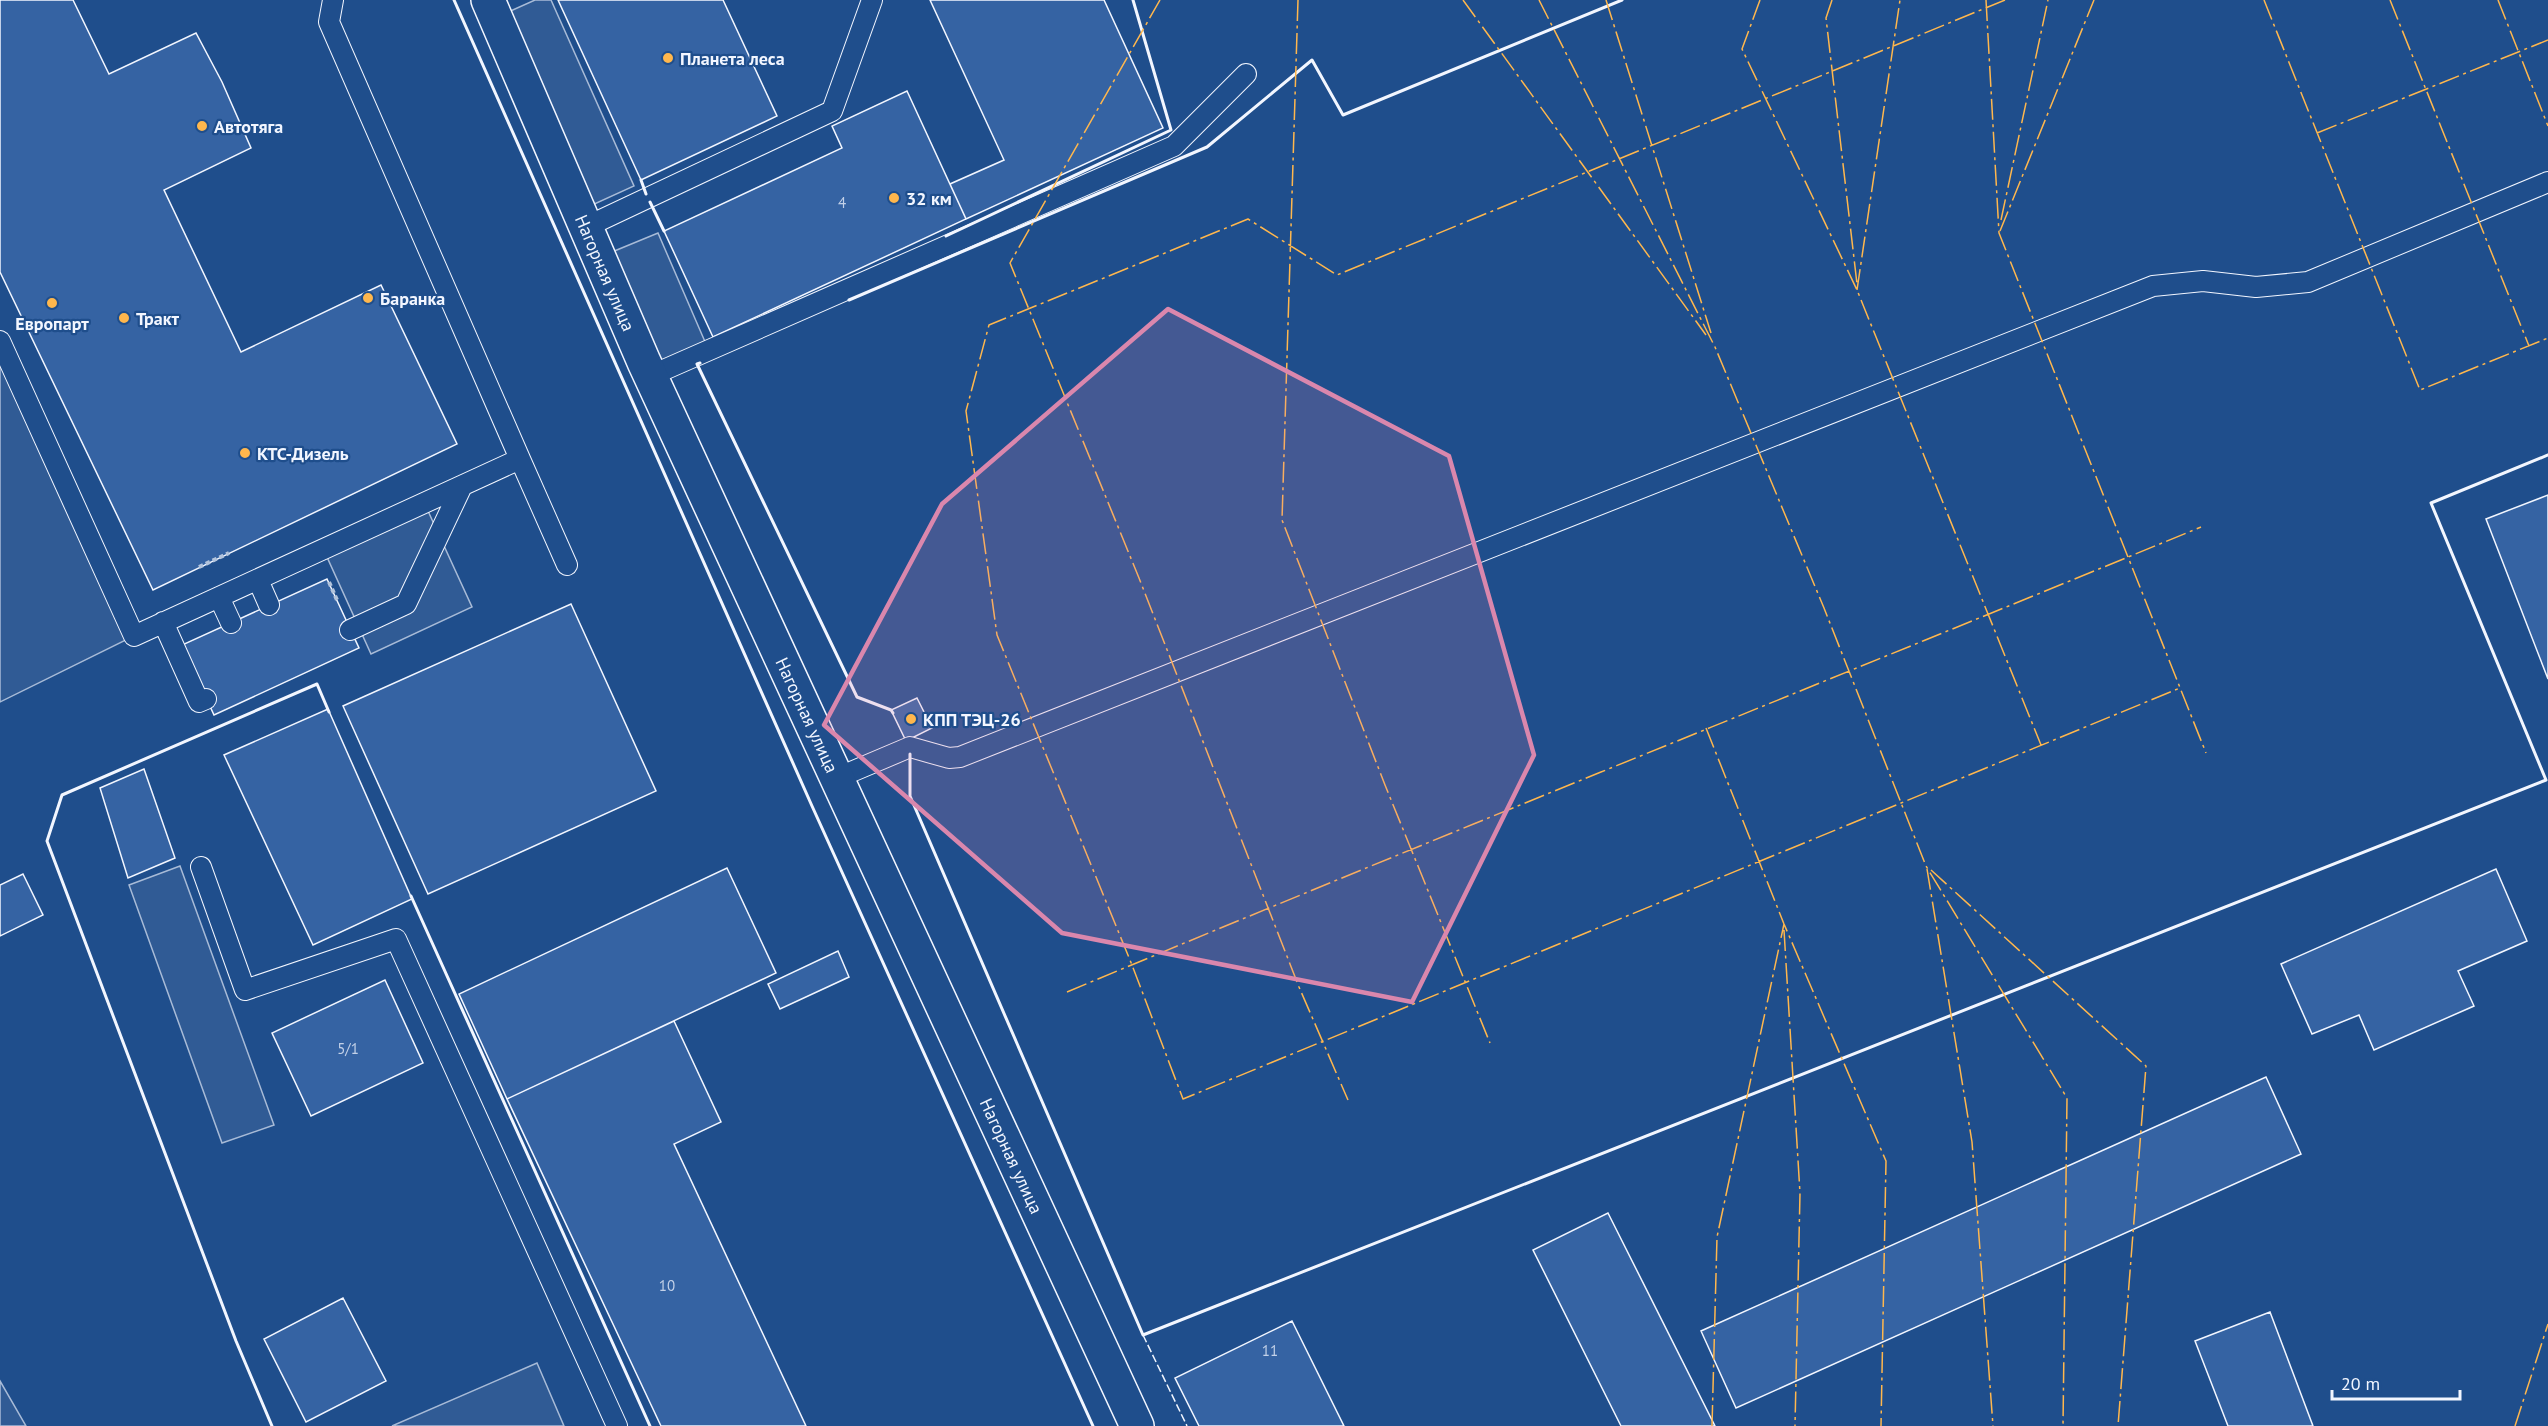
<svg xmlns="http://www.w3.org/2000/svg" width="2548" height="1426" font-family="'PT Sans',sans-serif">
  <rect width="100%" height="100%" fill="#1f4e8c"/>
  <path fill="#305b95" stroke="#a8bbd7" stroke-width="1.5" d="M 535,0 L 551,0 L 634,186 L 590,206 L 504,14 Z
    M 658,233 L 706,344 L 660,363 L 612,252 Z
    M 0,341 L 134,636 L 0,702 Z
    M 428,511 L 472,607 L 371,654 L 327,557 Z
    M 180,866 L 274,1125 L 222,1143 L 129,885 Z
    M 537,1363 L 564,1426 L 392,1426 Z
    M 0,1381 L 26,1426 L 0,1426 Z"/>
  <path fill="#3563a3" stroke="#f2f6ff" stroke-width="1.5" d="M 0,0 L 73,0 L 109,74 L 196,33 L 222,82 L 251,148 L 164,190 L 241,352 L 381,285 L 457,444 L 153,590 L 0,272 Z
    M 558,0 L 723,0 L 777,116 L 641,180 Z
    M 930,0 L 1104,0 L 1163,128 L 966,219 L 950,184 L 1004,160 Z
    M 907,91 L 966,219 L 713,337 L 664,231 L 842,148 L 832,126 Z
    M 2548,495 L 2548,679 L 2486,519 Z
    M 327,579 L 359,648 L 214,715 L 182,645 Z
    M 571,604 L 656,791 L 428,894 L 343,706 Z
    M 917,698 L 932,728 L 906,741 L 891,710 Z
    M 328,709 L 412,899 L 313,945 L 224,755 Z
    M 144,769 L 175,858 L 128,878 L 100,788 Z
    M 727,868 L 776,973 L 507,1099 L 459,994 Z
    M 2496,869 L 2527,941 L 2458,971 L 2474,1006 L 2374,1050 L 2359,1015 L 2312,1034 L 2281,964 Z
    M 23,874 L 43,915 L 0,936 L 0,885 Z
    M 838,951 L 849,977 L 780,1009 L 768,984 Z
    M 385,980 L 423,1063 L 311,1116 L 272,1033 Z
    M 674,1021 L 721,1122 L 674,1144 L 806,1426 L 661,1426 L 507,1099 Z
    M 2266,1077 L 2301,1154 L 1736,1408 L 1701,1331 Z
    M 1608,1213 L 1715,1426 L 1621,1426 L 1533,1250 Z
    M 343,1298 L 386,1381 L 306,1422 L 264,1339 Z
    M 2270,1312 L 2313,1426 L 2228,1426 L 2195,1341 Z
    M 1292,1321 L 1344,1426 L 1199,1426 L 1175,1378 Z"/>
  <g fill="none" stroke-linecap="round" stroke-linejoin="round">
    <g stroke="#f2f6ff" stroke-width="22">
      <path id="service" d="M 586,227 L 832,111 L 872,0
        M 0,341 L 134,636 L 520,459 L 329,22 L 333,0
        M 650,376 L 1174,146 L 1246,74
        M 520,459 L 567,565
        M 258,580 L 269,605
        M 219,597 L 231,623
        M 163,622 L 199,702 L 206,699
        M 350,630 L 406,604 L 462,486
        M 837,778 L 910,747 L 949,758 L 960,757 L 2153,286 L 2203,281 L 2256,287 L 2308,282 L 2548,182
        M 201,867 L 245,990 L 396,939 L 617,1426"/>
    </g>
    <g stroke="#f2f6ff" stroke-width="36">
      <g id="minor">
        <path id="s1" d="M 488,0 L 644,362 L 1137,1426"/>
      </g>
    </g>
    <path stroke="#b3c4dc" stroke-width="4" stroke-dasharray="4.5 3" stroke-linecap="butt" d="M 199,567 L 229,553
      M 329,582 L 337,600"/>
    <use href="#service" stroke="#1f4e8c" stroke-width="20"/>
    <use href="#minor" stroke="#1f4e8c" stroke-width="33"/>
    <path stroke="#f2f6ff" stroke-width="1.5" stroke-dasharray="8 3" stroke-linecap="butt" d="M 1143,1335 L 1187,1426"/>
    <path stroke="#f2f6ff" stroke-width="3" d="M 454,0 L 812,806 L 1093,1426
      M 641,180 L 646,194
      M 650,202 L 664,231
      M 946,236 L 1171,130 L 1133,0
      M 849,300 L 1207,147 L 1312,60 L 1343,115 L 1622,0
      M 700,363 L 697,364 L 857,697 L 891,710 L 893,713
      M 910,754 L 910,796 L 1143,1335 L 2546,780 L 2431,503 L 2548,455
      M 411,896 L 650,1426
      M 272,1426 L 236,1341 L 47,841 L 62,795 L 317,684 L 329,712"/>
    <path stroke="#ffb74d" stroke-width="1.5" stroke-dasharray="21 4.5 3 4.5" stroke-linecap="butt" d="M 1160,0 L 1010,263 L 1139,578 L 1299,987 L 1348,1100
      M 1298,0 L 1282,520 L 1385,785 L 1490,1043
      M 1463,0 L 1706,335
      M 1539,0 L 1715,347 L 1824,608 L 1926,866 L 2067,1098 L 2063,1426
      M 1606,0 L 1711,333
      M 1760,0 L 1742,49 L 1857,290 L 2041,745
      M 1832,0 L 1826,18 L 1857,284
      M 1986,0 L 1999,233 L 2206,753
      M 2005,0 L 1337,275 L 1248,219 L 989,325 L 966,411 L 997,635 L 1132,965 L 1183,1099 L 2180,688
      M 2264,0 L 2420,390 L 2548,338
      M 2390,0 L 2529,346
      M 2498,0 L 2548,126
      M 2317,133 L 2548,40
      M 2001,220 L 2048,0
      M 2000,231 L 2094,0
      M 1857,290 L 1900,0
      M 1706,728 L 1784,924 L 1886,1161 L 1881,1426
      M 1927,869 L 1972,1142 L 1993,1426
      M 1931,870 L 2146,1066 L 2118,1426
      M 1784,930 L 1800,1193 L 1795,1426
      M 1067,992 C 1444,834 1823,683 2201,527
      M 1712,1426 L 1717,1237 L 1784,924
      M 2515,1426 L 2548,1324"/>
  </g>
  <path fill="#da87ad" fill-opacity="0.2" stroke="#da87ad" stroke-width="4.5" stroke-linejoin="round" d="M 1168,309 L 1449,456 L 1534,755 L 1412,1002 L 1062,933 L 824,725 L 942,504 Z"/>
  <g fill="#ffb74d" stroke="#1f4e8c" stroke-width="2">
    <circle cx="668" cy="58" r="6"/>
    <circle cx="202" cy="126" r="6"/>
    <circle cx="894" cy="198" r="6"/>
    <circle cx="368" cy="298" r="6"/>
    <circle cx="52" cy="303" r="6"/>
    <circle cx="124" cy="318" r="6"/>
    <circle cx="245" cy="453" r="6"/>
    <circle cx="911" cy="719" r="6"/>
  </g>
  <g text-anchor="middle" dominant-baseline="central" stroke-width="4.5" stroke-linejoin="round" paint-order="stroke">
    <g font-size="15" fill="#c3d1e8">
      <text x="842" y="202">4</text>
      <text x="348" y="1048">5/1</text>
      <text x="667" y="1285">10</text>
      <text x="1270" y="1350">11</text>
    </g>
    <g font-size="18" font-weight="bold" fill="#f2f6ff" stroke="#1f4e8c" text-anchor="start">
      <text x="680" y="58">Планета леса</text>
      <text x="214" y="126">Автотяга</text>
      <text x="906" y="198">32 км</text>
      <text x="380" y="298">Баранка</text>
      <text x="136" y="318">Тракт</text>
      <text x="52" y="323" text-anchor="middle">Европарт</text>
      <text x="257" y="453">КТС-Дизель</text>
      <text x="923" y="719">КПП ТЭЦ-26</text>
    </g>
    <g font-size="18" fill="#f2f6ff" stroke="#1f4e8c">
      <text stroke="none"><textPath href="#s1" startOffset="297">Нагорная улица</textPath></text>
      <text stroke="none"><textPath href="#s1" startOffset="783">Нагорная улица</textPath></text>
      <text stroke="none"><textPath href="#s1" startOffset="1269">Нагорная улица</textPath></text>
    </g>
  </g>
  <path d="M2332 1390v9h128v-9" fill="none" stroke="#f2f6ff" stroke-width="3"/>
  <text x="2341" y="1390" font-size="18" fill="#f2f6ff" stroke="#1f4e8c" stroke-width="4.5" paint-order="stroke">20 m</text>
</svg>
